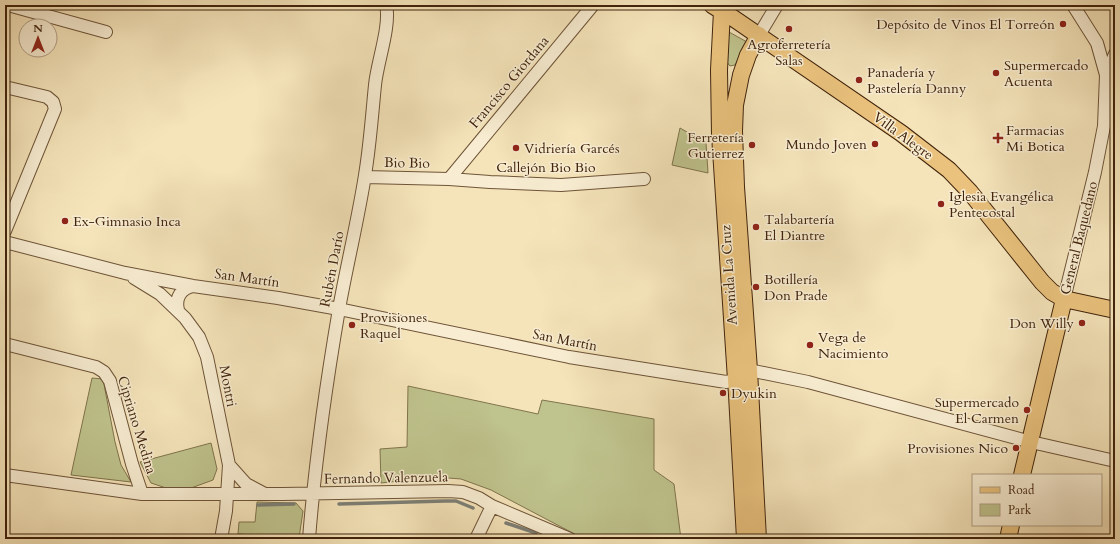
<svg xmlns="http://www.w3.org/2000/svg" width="1120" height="544" font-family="Cardo,serif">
  <rect width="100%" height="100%" fill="#f5e4ba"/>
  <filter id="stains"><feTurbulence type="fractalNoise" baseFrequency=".005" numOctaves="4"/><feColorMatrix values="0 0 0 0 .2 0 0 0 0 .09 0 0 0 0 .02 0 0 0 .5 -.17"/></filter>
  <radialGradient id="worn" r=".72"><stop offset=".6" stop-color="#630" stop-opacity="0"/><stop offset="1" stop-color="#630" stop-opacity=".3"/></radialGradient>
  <path fill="#bfc38d" stroke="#80744c" d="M 729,32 L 747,42 L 735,65 L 730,66 L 726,61 Z
    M 680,128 L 706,143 L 708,173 L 672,165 Z
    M 92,378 L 103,379 L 115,442 L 121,465 L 131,482 L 71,475 Z
    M 408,386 L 538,414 L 542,400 L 654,419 L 654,470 L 674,484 L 681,539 L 584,539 L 491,490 L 461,479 L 436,477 L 381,483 L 380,449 L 407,447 Z
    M 211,443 L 217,469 L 213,480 L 191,488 L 166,488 L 151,483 L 140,462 Z
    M 257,502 L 296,503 L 303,511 L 299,538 L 238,534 L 238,539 L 236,539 L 238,534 L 239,522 L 255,522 Z"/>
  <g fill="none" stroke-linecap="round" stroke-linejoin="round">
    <path stroke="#7c7f76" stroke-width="3.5" d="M 339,504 L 445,501 L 456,501 L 473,508
      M 258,505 L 294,504
      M 506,523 L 536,533"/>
    <g stroke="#6e5438" stroke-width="14">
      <path id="minor" d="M 8,5 L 106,32
        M 759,35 L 777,5
        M 1106,75 L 1115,54
        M 5,87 L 47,97 L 53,102 L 55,109 L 5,231
        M 365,177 L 449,179 L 490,182 L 561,185 L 644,179
        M 449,179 L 593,5
        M 5,242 L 125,273 L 193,286 L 278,298 L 339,309 L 569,357 L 726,382 L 736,380 L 749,370 L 808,382 L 1031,442 L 1115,461
        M 134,278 L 160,294 L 185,318 L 199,337 L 207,357 L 229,465 L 226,511 L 221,539
        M 1064,299 L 1095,172 L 1104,126 L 1106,75 L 1097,43 L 1073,5
        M 178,310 C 175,298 181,288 193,286
        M 5,344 L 96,367 L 104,372 L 110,381 L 132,464 L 142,494
        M 229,465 L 246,484 L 263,493
        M 5,475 L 142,494 L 283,494 L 448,491 L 463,492 L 479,498 L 492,506 L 570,539
        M 309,539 C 315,462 326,385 339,309 C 347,264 358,220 365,175 C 370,145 372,115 375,85 C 377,63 391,25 386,5
        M 476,539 L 492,506"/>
    </g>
    <g stroke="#41240c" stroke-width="18">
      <path id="major" d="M 712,5 L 733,18 L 901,133 L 949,170 L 970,192 L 1042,282 L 1052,292 L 1064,299 L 1115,310
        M 722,11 L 719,70 L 720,135 L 737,395 L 745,539
        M 1022,475 L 1064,299
        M 758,539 L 749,370 L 736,187 L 734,131 L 735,105 L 741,75 L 748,55 L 759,35
        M 1008,539 L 1011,525"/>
    </g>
    <use href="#minor" stroke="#f8edd2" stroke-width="12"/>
    <use href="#major" stroke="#eac27d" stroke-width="16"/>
  </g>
  <g fill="#8f2418" stroke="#f8edd2" stroke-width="1.5">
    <circle cx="1063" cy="24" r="4"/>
    <circle cx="789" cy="29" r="4"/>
    <circle cx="996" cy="73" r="4"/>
    <circle cx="859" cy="80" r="4"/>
    <path d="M996 132h4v4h4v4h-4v4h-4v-4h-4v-4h4z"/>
    <circle cx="875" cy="144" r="4"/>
    <circle cx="752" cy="145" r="4"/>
    <circle cx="516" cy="148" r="4"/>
    <circle cx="941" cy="204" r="4"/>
    <circle cx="65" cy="221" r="4"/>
    <circle cx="756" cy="227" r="4"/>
    <circle cx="756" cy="287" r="4"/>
    <circle cx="1082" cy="323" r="4"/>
    <circle cx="352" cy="325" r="4"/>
    <circle cx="810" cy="345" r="4"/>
    <circle cx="723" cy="393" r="4"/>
    <circle cx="1027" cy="410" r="4"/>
    <circle cx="1016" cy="448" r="4"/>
  </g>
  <g text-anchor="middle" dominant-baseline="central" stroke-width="3" stroke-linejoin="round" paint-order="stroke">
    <g font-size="14" fill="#41240c" stroke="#f8edd2" text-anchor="start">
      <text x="1055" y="24" text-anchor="end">Depósito de Vinos El Torreón</text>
      <text x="789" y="44" text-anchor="middle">Agroferretería<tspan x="789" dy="16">Salas</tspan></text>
      <text x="1004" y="65">Supermercado<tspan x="1004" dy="16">Acuenta</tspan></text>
      <text x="867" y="72">Panadería y<tspan x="867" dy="16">Pastelería Danny</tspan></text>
      <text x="1006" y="130">Farmacias<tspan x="1006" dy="16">Mi Botica</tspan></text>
      <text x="744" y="137" text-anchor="end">Ferretería<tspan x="744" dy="16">Gutierrez</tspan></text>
      <text x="867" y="144" text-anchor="end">Mundo Joven</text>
      <text x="524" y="148">Vidriería Garcés</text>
      <text x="949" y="196">Iglesia Evangélica<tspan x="949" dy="16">Pentecostal</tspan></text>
      <text x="764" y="219">Talabartería<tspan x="764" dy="16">El Diantre</tspan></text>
      <text x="73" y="221">Ex-Gimnasio Inca</text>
      <text x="764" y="279">Botillería<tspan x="764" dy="16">Don Prade</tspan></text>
      <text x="360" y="317">Provisiones<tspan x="360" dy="16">Raquel</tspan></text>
      <text x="1074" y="323" text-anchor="end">Don Willy</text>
      <text x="818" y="337">Vega de<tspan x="818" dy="16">Nacimiento</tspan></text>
      <text x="731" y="393">Dyukin</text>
      <text x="1019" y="402" text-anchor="end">Supermercado<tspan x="1019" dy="16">El Carmen</tspan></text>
      <text x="1008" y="448" text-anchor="end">Provisiones Nico</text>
    </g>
    <g font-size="14" fill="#41240c" stroke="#f8edd2">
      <text transform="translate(509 82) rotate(-50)">Francisco Giordana</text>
      <text transform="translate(903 136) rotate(36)">Villa Alegre</text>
      <text transform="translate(407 163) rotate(1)">Bio Bio</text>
      <text x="546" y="167">Callejón Bio Bio</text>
      <text transform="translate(1079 238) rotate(-76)">General Baquedano</text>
      <text transform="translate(332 269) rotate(-79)">Rubén Darío</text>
      <text transform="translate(729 275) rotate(-94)">Avenida La Cruz</text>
      <text transform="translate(247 278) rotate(8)">San Martín</text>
      <text transform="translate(565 340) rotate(11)">San Martín</text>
      <text transform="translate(228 386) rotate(79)">Montri</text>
      <text transform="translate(137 425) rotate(73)">Cipriano Medina</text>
      <text transform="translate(386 478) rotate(-1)">Fernando Valenzuela</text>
    </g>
  </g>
  <rect width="1120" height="544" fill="none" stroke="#f5e4ba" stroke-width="20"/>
  <rect x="6" y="6" width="1108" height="532" fill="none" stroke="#41240c" stroke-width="2"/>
  <rect x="10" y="10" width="1100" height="524" fill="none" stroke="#41240c"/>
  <rect x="972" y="474" width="130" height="52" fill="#f8edd2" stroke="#af9d83"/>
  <rect x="980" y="487" width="20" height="6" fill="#eac27d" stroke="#af9d83"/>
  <text x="1008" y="494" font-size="12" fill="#41240c">Road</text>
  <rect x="980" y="504" width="20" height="12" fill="#bfc38d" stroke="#af9d83"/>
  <text x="1008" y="514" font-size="12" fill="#41240c">Park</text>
  <g transform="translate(38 38)"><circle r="19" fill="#f8edd2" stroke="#af9d83"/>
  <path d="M0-3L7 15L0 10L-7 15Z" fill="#8f2418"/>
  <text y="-6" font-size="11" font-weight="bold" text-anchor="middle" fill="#41240c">N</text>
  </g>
  <rect width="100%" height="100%" filter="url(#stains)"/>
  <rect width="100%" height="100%" fill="url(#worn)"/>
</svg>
